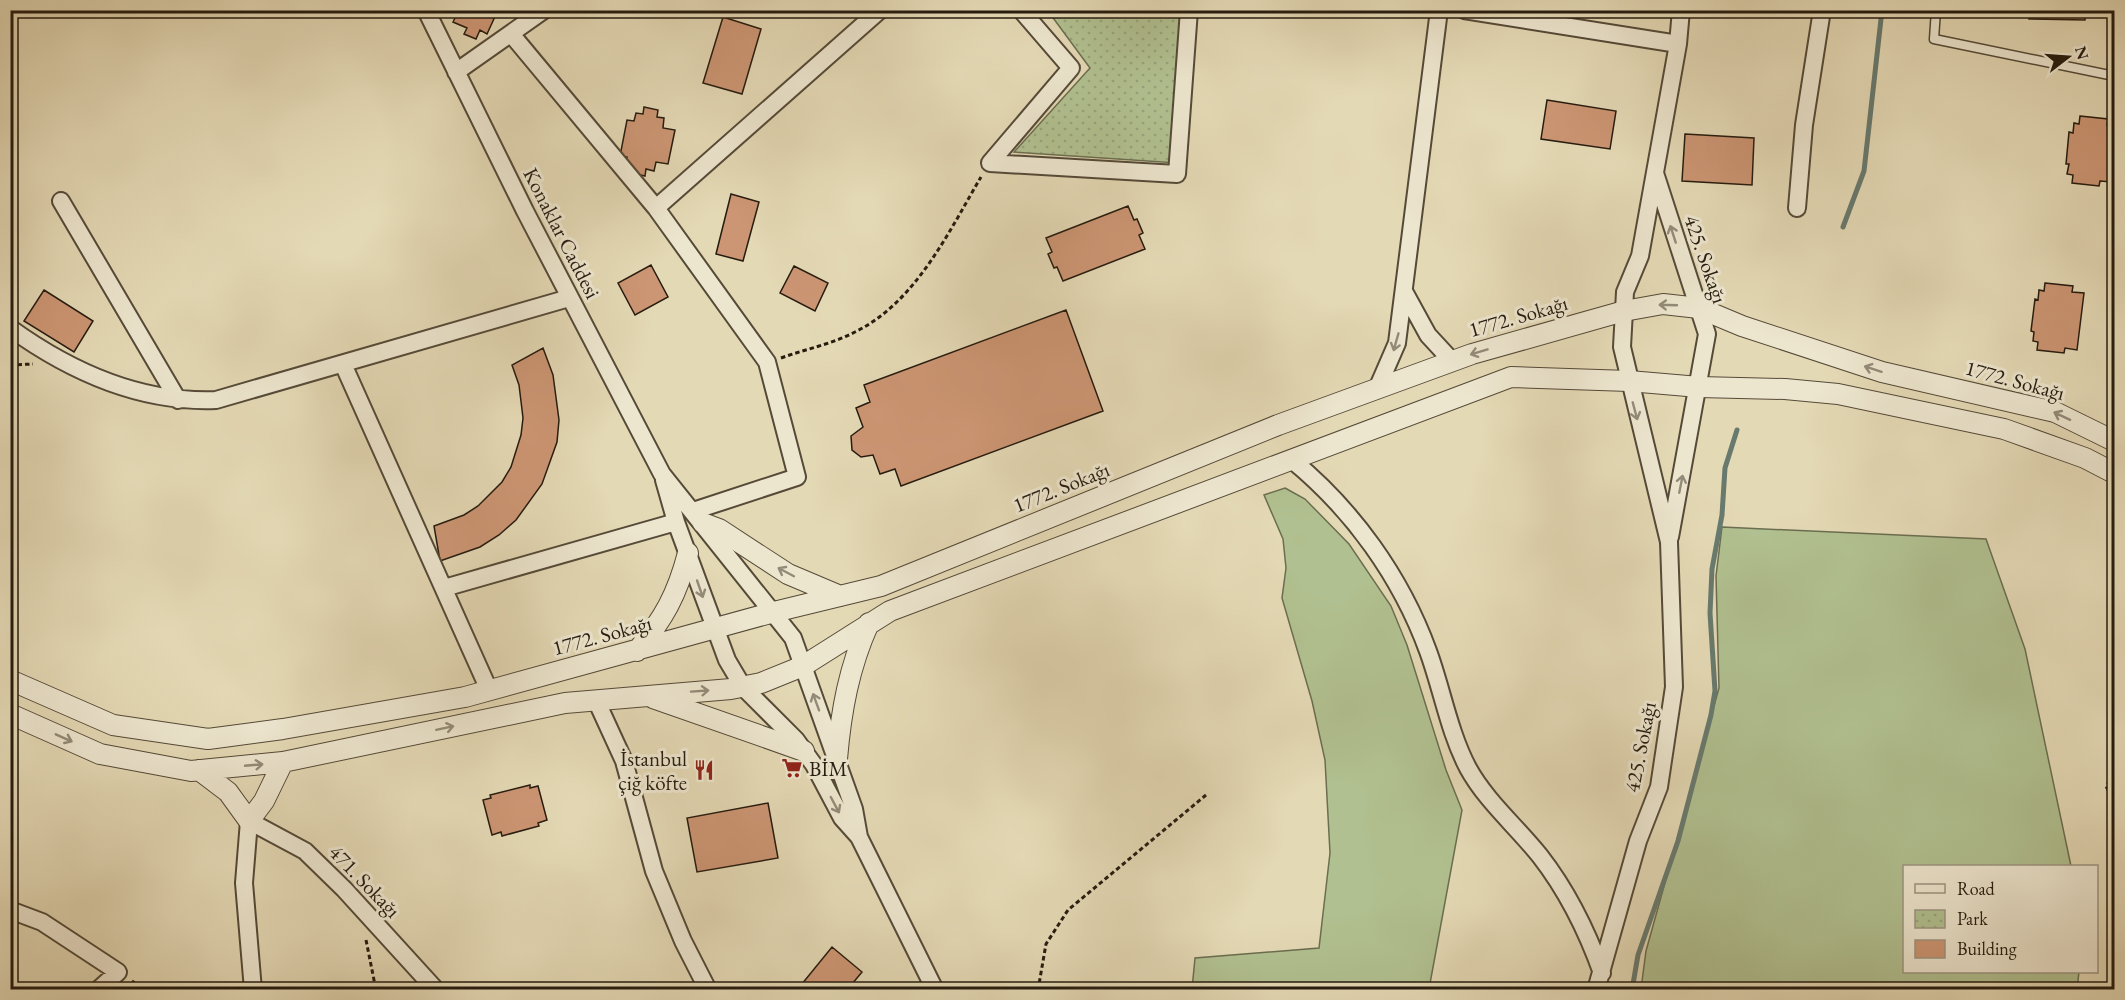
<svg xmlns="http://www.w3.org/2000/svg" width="2125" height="1000" font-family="'EB Garamond',serif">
  <defs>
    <pattern id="park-dots" width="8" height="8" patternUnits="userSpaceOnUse" patternTransform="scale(1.5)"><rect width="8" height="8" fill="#b1c090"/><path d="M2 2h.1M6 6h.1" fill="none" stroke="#98a47b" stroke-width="1.8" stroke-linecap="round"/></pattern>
  </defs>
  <rect width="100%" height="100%" fill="#e4d9b5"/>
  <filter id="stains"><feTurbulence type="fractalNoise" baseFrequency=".00333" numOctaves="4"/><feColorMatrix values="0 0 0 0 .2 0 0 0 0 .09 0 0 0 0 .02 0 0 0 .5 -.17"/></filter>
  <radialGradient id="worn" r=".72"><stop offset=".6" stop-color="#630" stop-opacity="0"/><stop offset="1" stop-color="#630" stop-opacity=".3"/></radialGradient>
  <path fill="#b1c090" stroke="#6b6e50" stroke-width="1.5" d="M 1285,488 L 1305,499 L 1349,544 L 1391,606 L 1407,645 L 1446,770 L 1462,810 L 1429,989 L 1192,989 L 1195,958 L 1319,948 L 1330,853 L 1325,760 L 1312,701 L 1282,598 L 1286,568 L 1283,539 L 1264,495 Z
    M 1722,527 L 1986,539 L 2025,649 L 2071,866 L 1904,866 L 1904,972 L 2079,972 L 2077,989 L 1641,989 L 1646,951 L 1719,688 L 1716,576 Z"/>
  <path fill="url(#park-dots)" stroke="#6b6e50" stroke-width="1.5" d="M 1048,11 L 1183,11 L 1177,163 L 1014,152 L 1090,68 Z"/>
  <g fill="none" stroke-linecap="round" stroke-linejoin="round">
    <path stroke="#687a6e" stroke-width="5" d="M 1843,227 L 1864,171 L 1882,10
      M 1632,990 L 1638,955 L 1678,841 L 1711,715 L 1715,691 L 1710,613 L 1712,569 L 1722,515 L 1725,468 L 1737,430"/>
  </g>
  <path fill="#cc9573" stroke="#251b0f" stroke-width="1.5" d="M 459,10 L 498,10 L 487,34 L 480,30 L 476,39 L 464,34 L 467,28 L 453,22 Z
    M 2029,10 L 2090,10 L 2086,11 L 2085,20 L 2029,19 Z
    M 723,17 L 761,29 L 742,94 L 703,83 Z
    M 1547,100 L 1616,111 L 1610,149 L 1541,139 Z
    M 644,107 L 658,110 L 657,117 L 664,118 L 663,128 L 675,130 L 668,164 L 656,162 L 654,171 L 646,169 L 645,176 L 631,173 L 632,167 L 625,165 L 627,157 L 620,156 L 627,120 L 634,121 L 636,113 L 643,114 Z
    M 2080,116 L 2108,119 L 2107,125 L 2114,126 L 2112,182 L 2100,181 L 2099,186 L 2072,183 L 2073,175 L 2067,174 L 2069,164 L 2066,164 L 2069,132 L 2073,133 L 2074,123 L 2079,124 Z
    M 1685,134 L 1754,138 L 1752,185 L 1682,181 Z
    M 731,194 L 759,202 L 743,261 L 716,254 Z
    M 1128,206 L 1134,220 L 1137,219 L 1143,233 L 1139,235 L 1145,249 L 1063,281 L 1057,267 L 1054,268 L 1048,254 L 1052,252 L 1046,238 Z
    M 651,265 L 668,297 L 635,315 L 618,283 Z
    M 794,266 L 828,283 L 815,311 L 780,293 Z
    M 2045,283 L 2073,286 L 2072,292 L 2084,293 L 2077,350 L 2065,348 L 2064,353 L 2037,350 L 2038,342 L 2033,341 L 2034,332 L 2031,331 L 2035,299 L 2038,300 L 2039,290 L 2044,291 Z
    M 44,290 L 93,321 L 74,352 L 24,321 Z
    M 1066,310 L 1103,411 L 901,486 L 895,469 L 880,474 L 873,455 L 861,457 L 852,450 L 851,436 L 863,427 L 856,408 L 870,402 L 864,385 Z
    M 543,348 L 553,375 L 559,420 L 557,442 L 542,484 L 516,520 L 499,535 L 480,547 L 440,561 L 434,526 L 464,515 L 478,506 L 502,482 L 511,467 L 521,435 L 523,418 L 519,385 L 512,365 Z
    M 530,785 L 530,788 L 538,786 L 547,820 L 538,823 L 539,826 L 502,836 L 501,832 L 492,835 L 483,800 L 491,798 L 490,795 Z
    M 768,803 L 778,858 L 697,872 L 687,818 Z
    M 832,947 L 862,972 L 847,990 L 797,990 Z"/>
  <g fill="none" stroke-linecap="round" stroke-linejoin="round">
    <g stroke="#554a38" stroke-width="11">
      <path id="service" d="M 1936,10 L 1934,39 L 2114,76"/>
    </g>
    <g stroke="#554a38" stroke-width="20">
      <path id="minor" d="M 426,10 L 525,211 L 662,474 L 793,638 L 854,809 L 859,837
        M 1021,10 L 1071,68 L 990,163 L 1177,174 L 1189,10
        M 1464,10 L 1678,44
        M 512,35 L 656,208 L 767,362 L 797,477 L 693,511
        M 456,72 L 544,10
        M 1655,173 L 1707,334 L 1670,537
        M 61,201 L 178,400
        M 656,208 L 880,10
        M 1797,208 L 1804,125 L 1822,10
        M 1405,293 L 1428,335 L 1452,361
        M 10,328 C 71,372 140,403 216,400 L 569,298
        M 343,364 L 489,690
        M 1377,389 L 1397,343 L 1439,10
        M 1292,460 C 1353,510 1401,577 1428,651 C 1442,689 1449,732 1468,768 C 1486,801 1517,827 1540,856 C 1568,892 1587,931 1602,973
        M 664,480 L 676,522 L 727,660 L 743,687 L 796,740 L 814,765 L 842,818 L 859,837 L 935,990
        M 444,588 L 676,522
        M 596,700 L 624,761 L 654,871 L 683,941 L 708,990
        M 10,910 L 42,922 L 118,972 L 98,990
        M 253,990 L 244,883 L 249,821 L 305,851 L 344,889 L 436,990
        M 1596,990 L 1638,841 L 1659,787 L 1674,687 L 1669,542 L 1622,347 L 1625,292 L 1640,256 L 1678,44 L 1681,10"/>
    </g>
    <g stroke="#554a38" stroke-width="22">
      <path id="tertiary" d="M 703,523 L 719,529 L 788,574 L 840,596
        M 637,651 C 664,618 677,595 688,553
        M 10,680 L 113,725 L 208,739 L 283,729 L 465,697 L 774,612 L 881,586 L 1278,425 L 1472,354 L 1624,311 L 1663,304 L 1699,308 L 1742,326 L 1882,372 L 2055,412 L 2114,441
        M 653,698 L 804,751
        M 10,714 L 100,754 L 191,771 L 283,762 L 565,703 L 731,689 L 761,683 L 803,666 L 890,611 L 1511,377 L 1629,381 L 1699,387 L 1785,389 L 1838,394 L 2004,429 L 2085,458 L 2114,473
        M 837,759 C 841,711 849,667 869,623
        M 199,770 L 228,792 L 249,821 L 264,801 L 283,762"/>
    </g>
    <path stroke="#251b0f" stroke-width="3" stroke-dasharray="4.5 3" stroke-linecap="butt" d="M 781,358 C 806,349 832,344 855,332 C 916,302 948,233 981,177
      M 10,365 L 33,364
      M 2114,774 L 2106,786 L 2109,792 L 2114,794
      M 366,940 L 376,990
      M 132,981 L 144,990
      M 1038,990 L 1046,944 L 1068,910 L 1206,795
      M 1101,990 L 1108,985"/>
    <use href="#service" stroke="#ede6cf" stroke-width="8"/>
    <use href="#minor" stroke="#ede6cf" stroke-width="16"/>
    <use href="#tertiary" stroke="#ede6cf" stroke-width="20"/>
  </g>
  <defs><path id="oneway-shaft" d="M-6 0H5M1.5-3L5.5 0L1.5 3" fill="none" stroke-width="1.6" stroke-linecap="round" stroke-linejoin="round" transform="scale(1.5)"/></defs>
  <g stroke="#938b79">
    <use href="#oneway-shaft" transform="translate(1673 234) rotate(-108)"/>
    <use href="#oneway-shaft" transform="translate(1668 305) rotate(-178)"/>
    <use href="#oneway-shaft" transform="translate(1396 342) rotate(106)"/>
    <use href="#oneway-shaft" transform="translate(1479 352) rotate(163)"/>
    <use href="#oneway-shaft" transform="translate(1873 369) rotate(-162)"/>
    <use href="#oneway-shaft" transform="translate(1635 411) rotate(75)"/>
    <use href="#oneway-shaft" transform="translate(2062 416) rotate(-155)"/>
    <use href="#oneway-shaft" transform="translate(1681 484) rotate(-79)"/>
    <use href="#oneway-shaft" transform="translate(786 572) rotate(-152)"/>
    <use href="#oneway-shaft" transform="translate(700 589) rotate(71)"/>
    <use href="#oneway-shaft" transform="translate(700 691) rotate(-4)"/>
    <use href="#oneway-shaft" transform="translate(816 702) rotate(-110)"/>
    <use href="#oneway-shaft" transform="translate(445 728) rotate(-12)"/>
    <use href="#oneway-shaft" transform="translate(64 738) rotate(24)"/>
    <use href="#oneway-shaft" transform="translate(254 765) rotate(-5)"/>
    <use href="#oneway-shaft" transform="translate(835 805) rotate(62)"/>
  </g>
  <defs>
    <g id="supermarket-bare" transform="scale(1.62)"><path d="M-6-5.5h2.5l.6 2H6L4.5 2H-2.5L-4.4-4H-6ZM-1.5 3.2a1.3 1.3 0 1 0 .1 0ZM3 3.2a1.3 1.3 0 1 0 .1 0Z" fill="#8f2418" stroke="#ede6cf" stroke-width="2.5" paint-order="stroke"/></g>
    <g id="restaurant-bare" transform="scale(1.62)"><path d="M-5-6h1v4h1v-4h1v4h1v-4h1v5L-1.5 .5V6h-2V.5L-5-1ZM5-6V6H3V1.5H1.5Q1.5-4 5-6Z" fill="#8f2418" stroke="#ede6cf" stroke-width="2.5" paint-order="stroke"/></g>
  </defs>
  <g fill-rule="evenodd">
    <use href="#supermarket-bare" x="792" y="768"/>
    <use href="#restaurant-bare" x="704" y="770"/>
  </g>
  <g text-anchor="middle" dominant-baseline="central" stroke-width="6" stroke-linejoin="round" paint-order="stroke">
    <g font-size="21" fill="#251b0f" stroke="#ede6cf">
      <text transform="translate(562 233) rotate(63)">Konaklar Caddesi</text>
      <text transform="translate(1706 259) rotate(71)">425. Sokağı</text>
      <text transform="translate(1518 316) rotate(-16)">1772. Sokağı</text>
      <text transform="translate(2015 380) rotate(15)">1772. Sokağı</text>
      <text transform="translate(1061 487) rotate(-22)">1772. Sokağı</text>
      <text transform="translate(602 635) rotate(-15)">1772. Sokağı</text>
      <text transform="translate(1640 747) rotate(-79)">425. Sokağı</text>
      <text transform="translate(365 881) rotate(46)">471. Sokağı</text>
    </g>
    <g font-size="21" fill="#251b0f" stroke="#ede6cf" text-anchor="end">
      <text x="687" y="758">İstanbul<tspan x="687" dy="24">çiğ köfte</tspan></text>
      <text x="809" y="768" text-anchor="start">BİM</text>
    </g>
  </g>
  <rect width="2125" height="1000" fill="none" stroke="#e4d9b5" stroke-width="36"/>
  <rect x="12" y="12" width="2101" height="976" fill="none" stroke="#251b0f" stroke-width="3"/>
  <rect x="18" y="18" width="2089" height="964" fill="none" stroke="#251b0f" stroke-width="1.5"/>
  <rect x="1903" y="865" width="195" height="108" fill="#ede6cf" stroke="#9d9582" stroke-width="1.5"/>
  <rect x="1915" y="884" width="30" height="9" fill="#ede6cf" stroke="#9d9582" stroke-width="1.5"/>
  <text x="1957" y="895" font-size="18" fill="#251b0f">Road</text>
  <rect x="1915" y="910" width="30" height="18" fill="url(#park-dots)" stroke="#9d9582" stroke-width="1.5"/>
  <text x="1957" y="925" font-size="18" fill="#251b0f">Park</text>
  <rect x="1915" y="940" width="30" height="18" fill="#cc9573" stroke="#9d9582" stroke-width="1.5"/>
  <text x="1957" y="955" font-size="18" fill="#251b0f">Building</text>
  <g transform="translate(2068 57) rotate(73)" stroke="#ede6cf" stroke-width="4.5" paint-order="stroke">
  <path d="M0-4.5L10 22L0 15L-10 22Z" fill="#251b0f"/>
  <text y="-9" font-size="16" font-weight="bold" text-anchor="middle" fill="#251b0f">N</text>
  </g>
  <rect width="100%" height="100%" filter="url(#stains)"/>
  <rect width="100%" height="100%" fill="url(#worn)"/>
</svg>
